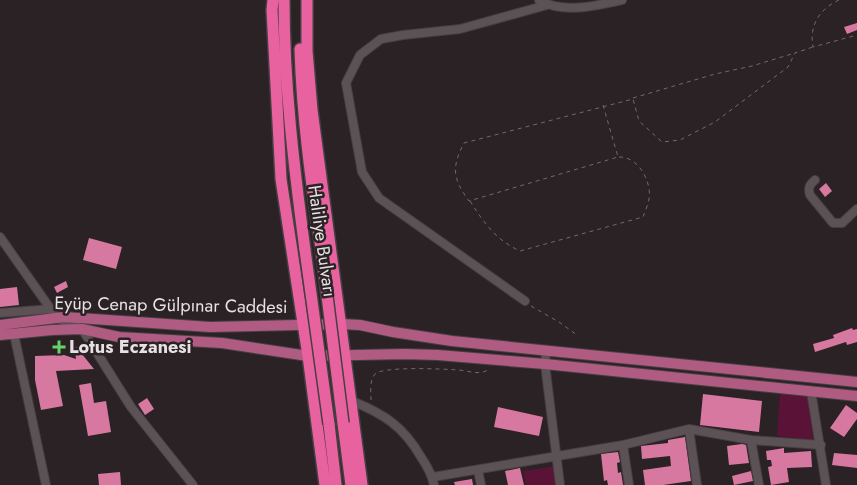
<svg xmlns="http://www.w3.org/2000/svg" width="857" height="485" font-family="Jost,sans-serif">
  <rect width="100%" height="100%" fill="#2b2225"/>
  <path fill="#5a1337" d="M 780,393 L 808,396 L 813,440 L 777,436 Z
    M 556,466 L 558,485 L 526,485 L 523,471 Z"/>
  <path fill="#d678a0" d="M 857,23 L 857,30 L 847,34 L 844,27 Z
    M 826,183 L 832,191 L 825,197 L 819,189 Z
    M 89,238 L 122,247 L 116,269 L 83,260 Z
    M 66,281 L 68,287 L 57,293 L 54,287 Z
    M 17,287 L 19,305 L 0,307 L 0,289 Z
    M 852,328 L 853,330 L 857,329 L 857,342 L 847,345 L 846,342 L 815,352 L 813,344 L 834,338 L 833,335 Z
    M 74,344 L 94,369 L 56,371 L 63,406 L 41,410 L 35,380 L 35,356 L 64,355 L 76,359 Z
    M 91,383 L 94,403 L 106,401 L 111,432 L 88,436 L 79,385 Z
    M 703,394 L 762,401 L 759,432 L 700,425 Z
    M 147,398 L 154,409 L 145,415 L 138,404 Z
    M 846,405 L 857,413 L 857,419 L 844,437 L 830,428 Z
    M 498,407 L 543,417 L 539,436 L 494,427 Z
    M 685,437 L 691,481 L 663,485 L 645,485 L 643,470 L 671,466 L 670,456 L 642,459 L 641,446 L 668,443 L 668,440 Z
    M 742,444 L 746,445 L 749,463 L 729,465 L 727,446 Z
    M 784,448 L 784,453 L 811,451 L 812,467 L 787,468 L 789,482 L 771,485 L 768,467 L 772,466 L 771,460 L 767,460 L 766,451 Z
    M 618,452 L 620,462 L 617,463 L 618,473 L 621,472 L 623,485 L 608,485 L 607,480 L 604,481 L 601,454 Z
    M 834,453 L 857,455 L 857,468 L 832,465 Z
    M 520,468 L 524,485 L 508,485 L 505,471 Z
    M 751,471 L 753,481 L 734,485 L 732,476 Z
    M 120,472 L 121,485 L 99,485 L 98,474 Z
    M 472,479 L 473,485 L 455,485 L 454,482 Z"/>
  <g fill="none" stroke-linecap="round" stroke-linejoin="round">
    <g stroke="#463f42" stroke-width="10">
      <path id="minor" d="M 539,0 C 563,14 596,6 622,0
        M 815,180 C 809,185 808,188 810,195 L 833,223 L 842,223 L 857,209
        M 0,237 L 57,318 L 82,329 L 131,407 L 193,485
        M 525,301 L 379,198 L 362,172 L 346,83 L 360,55 L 381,39 L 403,35 L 460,29 L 547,5
        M 0,313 L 51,309
        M 14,334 L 46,485
        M 546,351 L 545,364 L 560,485
        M 811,391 L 826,485
        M 352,401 C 384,414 403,426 421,457 C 427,466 432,474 434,485
        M 689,429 L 697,485
        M 751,440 L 759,485
        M 623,445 L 629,485
        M 478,470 L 481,485
        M 433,477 L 623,445 L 689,429 L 751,440 L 821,445"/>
    </g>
    <g stroke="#463f42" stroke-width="12">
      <path id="major" d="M 0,325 L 64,317 L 210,327 L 341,324 L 360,325 L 393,332 L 452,341 L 857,382
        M 0,335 L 52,330 L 82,329 L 119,337 L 222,343 L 308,356 L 405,354 L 438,355 L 545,364 L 857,396"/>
    </g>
    <g stroke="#463f42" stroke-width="14">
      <path id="highway" d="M 273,0 L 272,10 L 281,179 L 308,356 L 325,485
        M 284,0 C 284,84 294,167 305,250
        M 307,0 L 307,51 L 312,110 L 362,485
        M 300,49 C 302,116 311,182 321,248
        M 343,423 L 351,485
        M 329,424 L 336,485"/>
    </g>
    <path stroke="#71696c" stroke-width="1" stroke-dasharray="4 4" stroke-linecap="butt" d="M 839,0 C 819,9 809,26 813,47 L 857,35
      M 633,98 L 715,74 L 752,66 L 795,53
      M 603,105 L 618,157 L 469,201 C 453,179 451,168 464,143 L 633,99 L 639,121 L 662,142 L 680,140 L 715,122 L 788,67 L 795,53 L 813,47
      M 470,201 C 484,223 496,240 520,251 L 643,217 C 646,209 651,199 649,189 C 647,174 635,156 618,157
      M 531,306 L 559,322 L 577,335
      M 371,400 C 371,392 369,381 375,374 C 383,366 445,369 459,370 C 470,371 480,376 489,369"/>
    <use href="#minor" stroke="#5c5255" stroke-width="8"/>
    <use href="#major" stroke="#b05c82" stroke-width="10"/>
    <use href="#highway" stroke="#e862a0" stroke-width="11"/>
    <g stroke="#463f42" stroke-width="14" stroke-linecap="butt">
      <path id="highway-bridge" d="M 321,248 L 343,423
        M 305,250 L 329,424"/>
    </g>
    <use href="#highway-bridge" stroke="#e862a0" stroke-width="11"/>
  </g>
  <path fill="#65d467" stroke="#2b2225" stroke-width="2" d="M56.5 339.5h5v5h5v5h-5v5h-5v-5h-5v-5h5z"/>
  <g text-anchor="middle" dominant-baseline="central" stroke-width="5" stroke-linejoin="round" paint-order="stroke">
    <g font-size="18" fill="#e7e1e3" stroke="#2b2225">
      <text transform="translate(322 241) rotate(82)">Haliliye Bulvarı</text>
      <text transform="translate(171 305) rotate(1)">Eyüp Cenap Gülpınar Caddesi</text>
    </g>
    <g font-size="18" font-weight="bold" fill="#e7e1e3" stroke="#2b2225" text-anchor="start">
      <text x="69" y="347">Lotus Eczanesi</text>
    </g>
  </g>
</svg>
